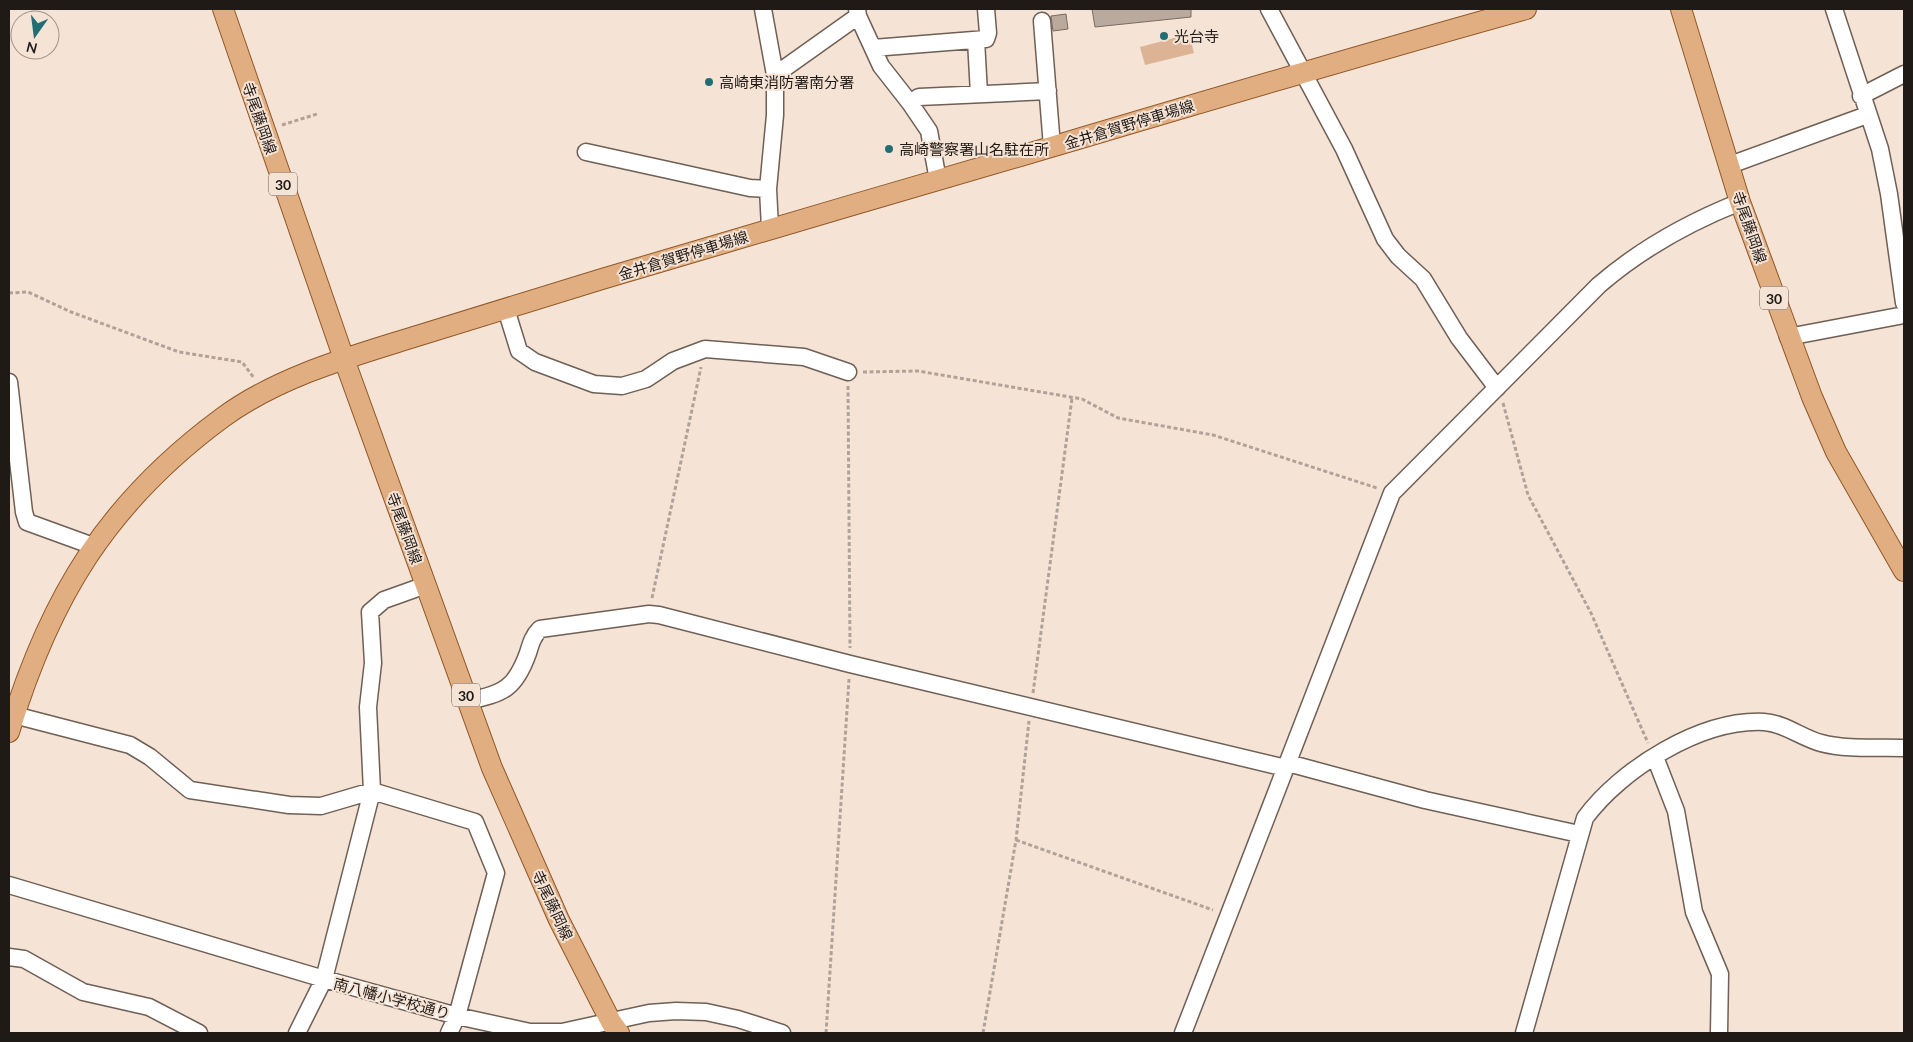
<svg xmlns="http://www.w3.org/2000/svg" width="1913" height="1042" font-family="Lato,'Noto Sans JP',sans-serif">
  <rect width="100%" height="100%" fill="#f5e3d6"/>
  <path fill="#ddb395" d="M 1189,34 L 1194,53 L 1145,65 L 1140,47 Z"/>
  <path fill="#baa99d" stroke="#7a6b60" d="M 1092,9 L 1191,9 L 1191,17 L 1095,27 Z
    M 1066,14 L 1068,29 L 1053,31 L 1051,16 Z"/>
  <g fill="none" stroke-linecap="round" stroke-linejoin="round">
    <g stroke="#6f5f54" stroke-width="19">
      <path id="minor" d="M 763,9 L 775,75 L 775,115 L 768,189 L 770,228
        M 857,9 L 858,16 L 881,66 L 910,103 L 929,131 L 938,180
        M 1269,9 L 1344,149 L 1385,239 L 1398,256 L 1423,279 L 1459,338 L 1497,388
        M 1834,9 L 1880,149 L 1889,194 L 1904,303
        M 1042,21 L 1052,147
        M 976,40 L 979,94
        M 873,48 L 986,39 L 988,33 L 986,9
        M 775,75 L 858,16
        M 1861,96 L 1904,74
        M 910,103 L 919,97 L 1048,91
        M 586,152 L 750,188 L 768,189
        M 1730,165 L 1867,115
        M 506,309 L 519,351 L 535,362 L 594,384 L 622,386 L 646,379 L 673,361 L 705,349 L 804,357 L 848,372
        M 1788,337 L 1904,315
        M 9,382 L 24,512 L 27,522 L 93,546
        M 468,701 C 504,693 515,689 528,653 C 531,643 533,636 540,629 L 649,614 L 659,615 L 850,664 L 1286,768
        M 14,715 L 130,745 L 150,757 L 190,790 L 289,805 L 321,806 L 372,791 L 475,822 L 496,873 L 457,1016 L 449,1033
        M 1655,757 L 1676,811 L 1694,912 L 1720,974 L 1719,1033
        M 1288,763 L 1425,800 L 1579,834
        M 9,885 L 324,979 L 457,1016 L 530,1032 L 562,1032 L 649,1013 L 676,1011 L 706,1012 L 738,1019 L 782,1033
        M 9,957 L 24,959 L 83,992 L 149,1007 L 199,1033
        M 297,1033 L 324,979 L 372,791 L 368,707 L 373,663 L 370,612 L 384,600 L 426,585
        M 1183,1033 L 1392,493 L 1599,285 C 1642,248 1687,223 1740,202
        M 1524,1033 L 1585,818 C 1621,769 1701,719 1764,722 C 1784,723 1802,738 1821,743 C 1848,750 1877,747 1904,748"/>
    </g>
    <g stroke="#905726" stroke-width="22">
      <path id="major" d="M 223,9 L 344,359 L 492,768 L 559,920 L 611,1022 L 619,1033
        M 1681,9 L 1740,202 L 1812,397 L 1836,452 L 1904,571
        M 9,732 C 50,597 107,503 222,418 C 279,376 350,357 417,336 C 478,317 540,298 602,279 C 752,234 901,191 1051,147 C 1209,100 1367,53 1526,9"/>
    </g>
    <path stroke="#b0a298" stroke-width="3" stroke-dasharray="4 2.5" stroke-linecap="butt" d="M 282,125 L 317,114
      M 9,293 L 28,292 L 71,312 L 179,352 L 242,362 L 254,378
      M 863,372 L 918,371 L 1082,399 L 1118,418 L 1213,435 L 1377,488
      M 848,386 L 850,648
      M 1503,403 L 1528,495 L 1591,613 L 1648,743
      M 652,598 L 701,367
      M 1033,693 L 1072,398
      M 1016,840 L 1213,910
      M 826,1033 L 849,679
      M 983,1033 L 1016,840 L 1029,721"/>
    <use href="#minor" stroke="#fff" stroke-width="16"/>
    <use href="#major" stroke="#e1ae82" stroke-width="20"/>
  </g>
  <g fill="#236e75" stroke="#f5e3d6" stroke-width="2">
    <circle cx="1164" cy="36" r="5"/>
    <circle cx="709" cy="82" r="5"/>
    <circle cx="889" cy="149" r="5"/>
  </g>
  <g text-anchor="middle" dominant-baseline="central" stroke-width="4" stroke-linejoin="round" paint-order="stroke">
    <g fill="#f5e3d6" stroke="#605650" stroke-width="1">
      <rect x="269" y="172.5" width="28" height="23" rx="4"/>
      <rect x="1760" y="286.5" width="28" height="23" rx="4"/>
      <rect x="452" y="683.5" width="28" height="23" rx="4"/>
    </g>
    <g font-size="14" font-weight="bold" fill="#201a16">
      <text x="283" y="184">30</text>
      <text x="1774" y="298">30</text>
      <text x="466" y="695">30</text>
    </g>
    <g font-size="15" fill="#201a16" stroke="#f5e3d6" text-anchor="start">
      <text x="1174" y="36">光台寺</text>
      <text x="719" y="82">高崎東消防署南分署</text>
      <text x="899" y="149">高崎警察署山名駐在所</text>
    </g>
    <g font-size="15" fill="#201a16" stroke="#f5e3d6">
      <text transform="translate(260 118) rotate(71)">寺尾藤岡線</text>
      <text transform="translate(1129 124) rotate(-17)">金井倉賀野停車場線</text>
      <text transform="translate(1750 227) rotate(71)">寺尾藤岡線</text>
      <text transform="translate(683 255) rotate(-17)">金井倉賀野停車場線</text>
      <text transform="translate(405 528) rotate(70)">寺尾藤岡線</text>
      <text transform="translate(553 905) rotate(65)">寺尾藤岡線</text>
      <text transform="translate(392 998) rotate(15)">南八幡小学校通り</text>
    </g>
  </g>
  <rect width="1913" height="1042" fill="none" stroke="#201a16" stroke-width="20"/>
  <g transform="translate(35 35) rotate(194)"><circle r="24" fill="#f5e3d6" stroke="#a09389"/>
  <path d="M0-4L9 19L0 12L-9 19Z" fill="#236e75"/>
  <text y="-8" font-size="14" font-weight="bold" text-anchor="middle" fill="#201a16">N</text>
  </g>
</svg>
